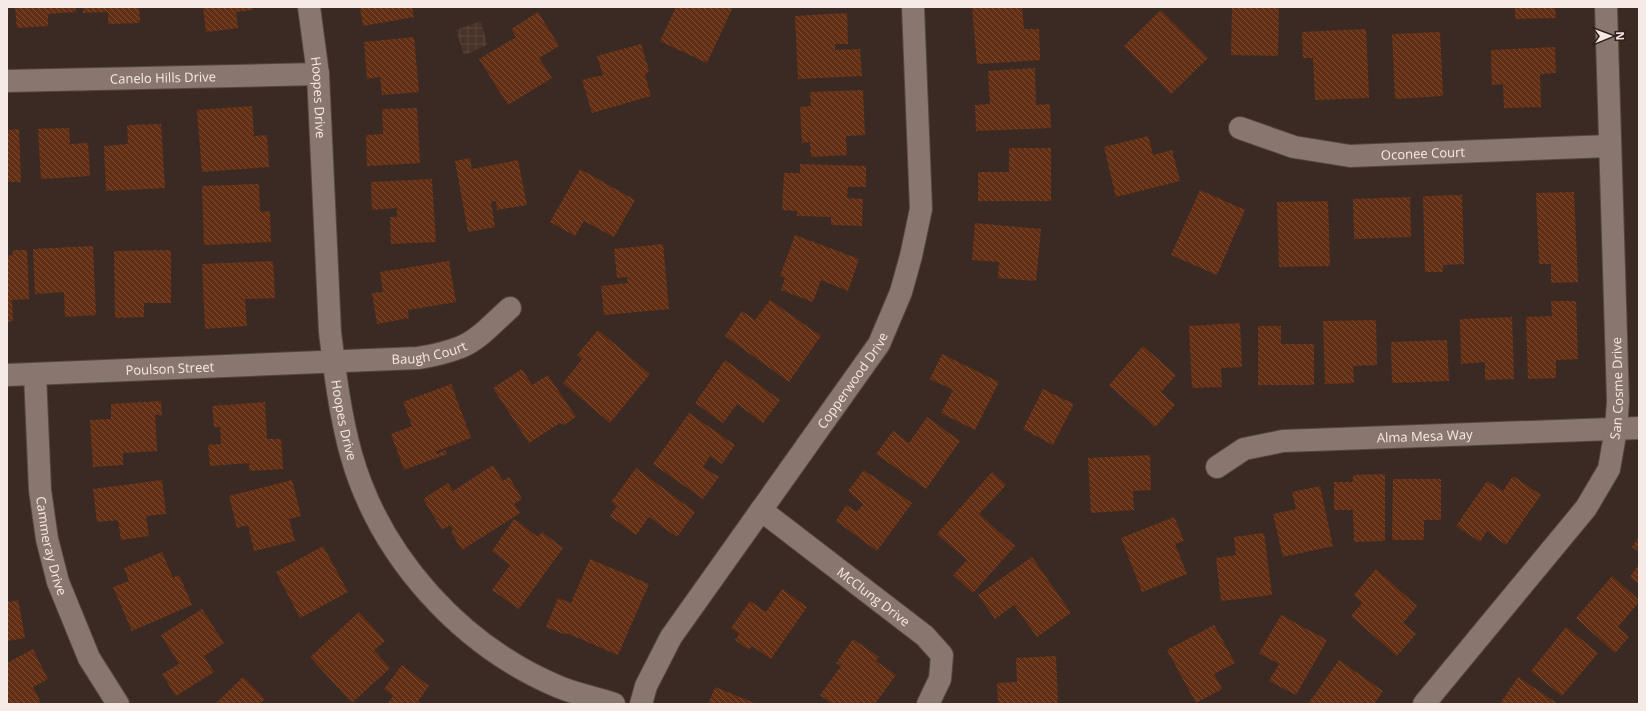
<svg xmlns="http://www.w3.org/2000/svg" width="1646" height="711" font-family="'Open Sans',sans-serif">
  <defs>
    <pattern id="industrial-grid" width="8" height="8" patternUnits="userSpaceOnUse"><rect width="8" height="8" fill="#493329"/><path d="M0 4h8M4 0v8" fill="none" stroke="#5b473e"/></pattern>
    <pattern id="building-back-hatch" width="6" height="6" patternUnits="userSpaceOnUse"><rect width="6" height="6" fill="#632f14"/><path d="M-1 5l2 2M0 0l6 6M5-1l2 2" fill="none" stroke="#7a4d36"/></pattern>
  </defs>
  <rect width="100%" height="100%" fill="#3a2a23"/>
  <path fill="url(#industrial-grid)" d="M 481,21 L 487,45 L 464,55 L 456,30 Z"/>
  <path fill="url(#building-back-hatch)" d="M 15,7 L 75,7 L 76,12 L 48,14 L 48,26 L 17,28 Z
    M 83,7 L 139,7 L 140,23 L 108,24 L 108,12 L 83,13 Z
    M 203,7 L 253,7 L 253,10 L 236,12 L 238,28 L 206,32 Z
    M 360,7 L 412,7 L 414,17 L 363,26 Z
    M 676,7 L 686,7 L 691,9 L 692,7 L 733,7 L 707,63 L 660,41 Z
    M 972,7 L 1022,7 L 1024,29 L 1039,29 L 1040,60 L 977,64 Z
    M 1232,7 L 1279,7 L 1278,56 L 1231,55 Z
    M 1515,7 L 1555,7 L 1556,18 L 1515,19 Z
    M 1161,10 L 1208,58 L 1171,94 L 1124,46 Z
    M 538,12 L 559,46 L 539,58 L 552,78 L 508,105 L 479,59 L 516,37 L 511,29 Z
    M 847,13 L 848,44 L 835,44 L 835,50 L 860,49 L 862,76 L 798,79 L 795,16 Z
    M 1366,29 L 1369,98 L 1315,100 L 1313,58 L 1303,58 L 1302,32 Z
    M 1440,32 L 1443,96 L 1395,99 L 1392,34 Z
    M 414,37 L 419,92 L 382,95 L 380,77 L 367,79 L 364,42 Z
    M 641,44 L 649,71 L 645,75 L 651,96 L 592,113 L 582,80 L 603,75 L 597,56 Z
    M 1555,47 L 1556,73 L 1540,74 L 1541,107 L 1504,108 L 1503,84 L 1492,85 L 1491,50 Z
    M 1035,68 L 1036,105 L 1050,104 L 1051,128 L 976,131 L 975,105 L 990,104 L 988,71 Z
    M 863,90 L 865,135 L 846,136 L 847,155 L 811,157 L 810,142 L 802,143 L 800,107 L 811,106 L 810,92 Z
    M 252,106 L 254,136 L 267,135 L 269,167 L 202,172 L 197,110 Z
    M 417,108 L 420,163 L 367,166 L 366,135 L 383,134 L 382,109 Z
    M 161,124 L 165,188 L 106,191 L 104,146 L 128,144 L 127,125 Z
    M 69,128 L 70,144 L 88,143 L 90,176 L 41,179 L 38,129 Z
    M 19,129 L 21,182 L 7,182 L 7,130 Z
    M 1148,136 L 1153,155 L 1172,150 L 1180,181 L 1116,197 L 1104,147 Z
    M 1009,148 L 1051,148 L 1051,201 L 978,201 L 978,172 L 1009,172 Z
    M 470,158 L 472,169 L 518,160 L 527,205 L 497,210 L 496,201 L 491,202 L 495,227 L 468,232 L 455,161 Z
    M 800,164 L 866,166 L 866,187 L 848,187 L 847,198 L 863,199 L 862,226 L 831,225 L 831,217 L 797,216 L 797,211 L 782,210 L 784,173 L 800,173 Z
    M 580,169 L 635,200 L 614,237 L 584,221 L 575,236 L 550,222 Z
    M 432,179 L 436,242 L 391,244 L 390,217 L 397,217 L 397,208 L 372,210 L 371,182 Z
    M 259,184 L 260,212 L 270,211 L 271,242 L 204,245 L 202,186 Z
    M 1200,190 L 1245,210 L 1217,275 L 1171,255 Z
    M 1574,192 L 1578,282 L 1551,283 L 1551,264 L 1539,264 L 1536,193 Z
    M 1462,195 L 1464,264 L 1443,265 L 1443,272 L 1425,272 L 1423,196 Z
    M 1410,197 L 1411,237 L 1354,239 L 1353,199 Z
    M 1328,201 L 1330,266 L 1279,267 L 1277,202 Z
    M 975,223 L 1041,229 L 1036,281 L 998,278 L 999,262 L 972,260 Z
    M 795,235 L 859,259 L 848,291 L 821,280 L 813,302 L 781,290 L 785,278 L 780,276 Z
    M 663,244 L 669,309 L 604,315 L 601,286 L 628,283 L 627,277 L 617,278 L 614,249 Z
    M 93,246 L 96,315 L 65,317 L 64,292 L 35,294 L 33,249 Z
    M 12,250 L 27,250 L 29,299 L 12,300 L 13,321 L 7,322 L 7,256 L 13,255 Z
    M 171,250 L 171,303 L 144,303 L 144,317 L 115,318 L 114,251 Z
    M 273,261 L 275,298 L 245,299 L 247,326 L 205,329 L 202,264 Z
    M 449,261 L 456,302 L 408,310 L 409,318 L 377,324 L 372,293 L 383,292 L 380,272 Z
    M 770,300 L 821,336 L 789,382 L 725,336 L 742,311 L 755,320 Z
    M 1551,301 L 1576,301 L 1578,359 L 1556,360 L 1556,378 L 1528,379 L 1526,317 L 1552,316 Z
    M 1512,317 L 1514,379 L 1485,380 L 1485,362 L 1461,364 L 1460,319 Z
    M 1376,320 L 1377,365 L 1353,366 L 1354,383 L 1325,384 L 1323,321 Z
    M 1240,323 L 1242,367 L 1221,368 L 1222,387 L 1192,388 L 1189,326 Z
    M 1258,326 L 1281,326 L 1281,344 L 1314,344 L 1314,385 L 1258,385 Z
    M 598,330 L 650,374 L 610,423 L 563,383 L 582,359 L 577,355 Z
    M 1447,340 L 1449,381 L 1392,383 L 1391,342 Z
    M 1143,346 L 1176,375 L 1161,392 L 1175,405 L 1155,427 L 1109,385 Z
    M 942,354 L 999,382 L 975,430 L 941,413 L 953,390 L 930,379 Z
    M 725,360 L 780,400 L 763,423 L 737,404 L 723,423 L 695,403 Z
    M 522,369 L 532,385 L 548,375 L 576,417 L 564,425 L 560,423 L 529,443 L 493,388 Z
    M 451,384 L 471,438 L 435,452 L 437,454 L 445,450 L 447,454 L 404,470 L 391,434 L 412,426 L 403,402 Z
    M 1043,389 L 1074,404 L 1053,445 L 1023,429 Z
    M 161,401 L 162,416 L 155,414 L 157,451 L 123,453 L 123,465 L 93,467 L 90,420 L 111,419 L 111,404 Z
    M 265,402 L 267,439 L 281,439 L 283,469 L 249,471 L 249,463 L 210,466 L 208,445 L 221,444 L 220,427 L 214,427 L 212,406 Z
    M 689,413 L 735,445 L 722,464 L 710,456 L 703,467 L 719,477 L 703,499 L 653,464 Z
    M 927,417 L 960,441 L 926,489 L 876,454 L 893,431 L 909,443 Z
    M 1150,455 L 1151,490 L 1133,491 L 1134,510 L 1091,513 L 1088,458 Z
    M 493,465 L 503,481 L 509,477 L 522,499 L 514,504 L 520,513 L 462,550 L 451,532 L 453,530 L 450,525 L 442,530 L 423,499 L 448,483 L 453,491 Z
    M 636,468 L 695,512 L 677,537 L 649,517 L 636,535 L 610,516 L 617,506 L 611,502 Z
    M 864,470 L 912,503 L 877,551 L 836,521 L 846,505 L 857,512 L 863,504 L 848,491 Z
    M 992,472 L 1006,485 L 979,514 L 1015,546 L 973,593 L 953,575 L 967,560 L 937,534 Z
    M 1385,474 L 1385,541 L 1354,542 L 1353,510 L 1334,510 L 1334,482 L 1353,482 L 1353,475 Z
    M 1513,476 L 1541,495 L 1506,545 L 1487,531 L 1480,542 L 1456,526 L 1487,481 L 1503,491 Z
    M 1393,479 L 1441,479 L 1441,520 L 1424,520 L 1424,540 L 1392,540 Z
    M 162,480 L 166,514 L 146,516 L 149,536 L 121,540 L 118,520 L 97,522 L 93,489 Z
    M 292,480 L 301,516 L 289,519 L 295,541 L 254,551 L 248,525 L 237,528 L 229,496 Z
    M 1320,486 L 1333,546 L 1283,557 L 1273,514 L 1296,509 L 1292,492 Z
    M 1174,517 L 1184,541 L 1175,544 L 1187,574 L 1142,592 L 1121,538 Z
    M 514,519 L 538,537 L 542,532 L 563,548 L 519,609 L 492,590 L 510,565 L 492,551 Z
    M 1264,533 L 1272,595 L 1221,601 L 1216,558 L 1236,555 L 1234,537 Z
    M 1639,537 L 1639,552 L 1632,547 Z
    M 323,546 L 348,592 L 300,618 L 276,572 Z
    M 162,552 L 173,578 L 179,575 L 192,605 L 132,631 L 113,587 L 129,581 L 124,568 Z
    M 1032,557 L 1071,613 L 1037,637 L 1014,605 L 995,619 L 978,595 Z
    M 590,559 L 649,584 L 618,655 L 566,633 L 566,635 L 546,627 L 558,598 L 571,603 Z
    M 1639,564 L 1639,584 L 1630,577 Z
    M 1376,569 L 1417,606 L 1403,623 L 1416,634 L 1397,656 L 1351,616 L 1362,603 L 1354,595 Z
    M 1612,576 L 1639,600 L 1639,602 L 1618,627 L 1629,637 L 1615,653 L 1576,618 Z
    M 782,589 L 807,607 L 771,659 L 752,646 L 749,650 L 735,640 L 739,634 L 731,628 L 750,601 L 766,612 Z
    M 18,600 L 25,638 L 7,641 L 7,602 Z
    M 202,609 L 224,643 L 204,656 L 214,672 L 176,696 L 162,674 L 179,664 L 161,635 Z
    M 359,612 L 385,641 L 374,650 L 390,668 L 352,703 L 310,657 Z
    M 1281,615 L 1327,640 L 1296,695 L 1269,681 L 1279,664 L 1259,653 Z
    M 1214,625 L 1235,663 L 1214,674 L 1222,689 L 1196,703 L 1167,650 Z
    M 1566,627 L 1598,653 L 1562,696 L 1531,671 Z
    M 853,639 L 879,657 L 876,661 L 896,675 L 875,704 L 832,704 L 820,695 L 841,666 L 836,663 Z
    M 33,649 L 48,679 L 33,687 L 41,703 L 38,704 L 7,704 L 7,663 Z
    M 1056,656 L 1058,704 L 998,704 L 997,683 L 1017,682 L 1016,658 Z
    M 1339,660 L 1383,691 L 1374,704 L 1308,704 Z
    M 402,665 L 429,686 L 418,701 L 422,704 L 387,704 L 393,696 L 384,689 Z
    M 243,677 L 265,699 L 260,704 L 215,704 Z
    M 1518,677 L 1558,704 L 1500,704 Z
    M 715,687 L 757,704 L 708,704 Z"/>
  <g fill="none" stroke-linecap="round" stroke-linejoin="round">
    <g stroke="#544740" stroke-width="24">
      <g id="minor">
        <path id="s1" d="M 309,7 L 318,74 L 330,332 C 335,373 340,414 351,454 C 380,557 461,646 559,687 C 576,694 596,698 614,704"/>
        <path id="s2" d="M 7,81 L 318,74"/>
        <path id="s3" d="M 1240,128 L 1294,147 L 1350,156 L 1610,146"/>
        <path id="s4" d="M 35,374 L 40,490 L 47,539 L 58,582 L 89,658 L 118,704"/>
        <path id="s5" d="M 7,375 L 418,358 C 432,356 448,352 461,347 C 480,339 495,321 510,308"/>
        <path id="s6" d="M 1217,467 L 1244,449 L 1283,441 L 1639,428"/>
        <path id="s7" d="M 761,510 L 925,636 L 942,655 L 940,679 L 928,704"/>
        <path id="s8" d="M 641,704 L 646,686 L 671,637 L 879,344 L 901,292 L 911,256 L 921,209 L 913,7"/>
        <path id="s9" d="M 1424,704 L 1586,508 L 1609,469 L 1616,429 L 1618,401 L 1606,7"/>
      </g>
    </g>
    <use href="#minor" stroke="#89766e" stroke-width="22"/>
  </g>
  <g text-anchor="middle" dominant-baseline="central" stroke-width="3.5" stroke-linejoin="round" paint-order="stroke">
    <g font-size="13" fill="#f5eae5" stroke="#2f211a">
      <text stroke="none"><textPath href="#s2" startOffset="156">Canelo Hills Drive</textPath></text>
      <text stroke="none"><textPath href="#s1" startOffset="91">Hoopes Drive</textPath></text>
      <text stroke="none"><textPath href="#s3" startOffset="187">Oconee Court</textPath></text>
      <text stroke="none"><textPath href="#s5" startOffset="423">Baugh Court</textPath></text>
      <text stroke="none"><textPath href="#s5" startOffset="163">Poulson Street</textPath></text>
      <text stroke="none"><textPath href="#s8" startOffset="388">Copperwood Drive</textPath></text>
      <text stroke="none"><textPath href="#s9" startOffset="381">San Cosme Drive</textPath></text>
      <text stroke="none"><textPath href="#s1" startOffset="415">Hoopes Drive</textPath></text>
      <text stroke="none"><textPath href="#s6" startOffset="214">Alma Mesa Way</textPath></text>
      <text stroke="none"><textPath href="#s4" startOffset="173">Cammeray Drive</textPath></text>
      <text stroke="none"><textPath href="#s7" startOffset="142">McClung Drive</textPath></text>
    </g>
  </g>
  <rect width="1646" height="711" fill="none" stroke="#f5eae5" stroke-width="16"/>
  <g transform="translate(1610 36) rotate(89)" stroke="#2f211a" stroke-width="3" paint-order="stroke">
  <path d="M0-3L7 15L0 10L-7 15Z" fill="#f5eae5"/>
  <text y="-6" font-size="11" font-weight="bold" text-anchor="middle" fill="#f5eae5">N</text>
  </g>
</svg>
